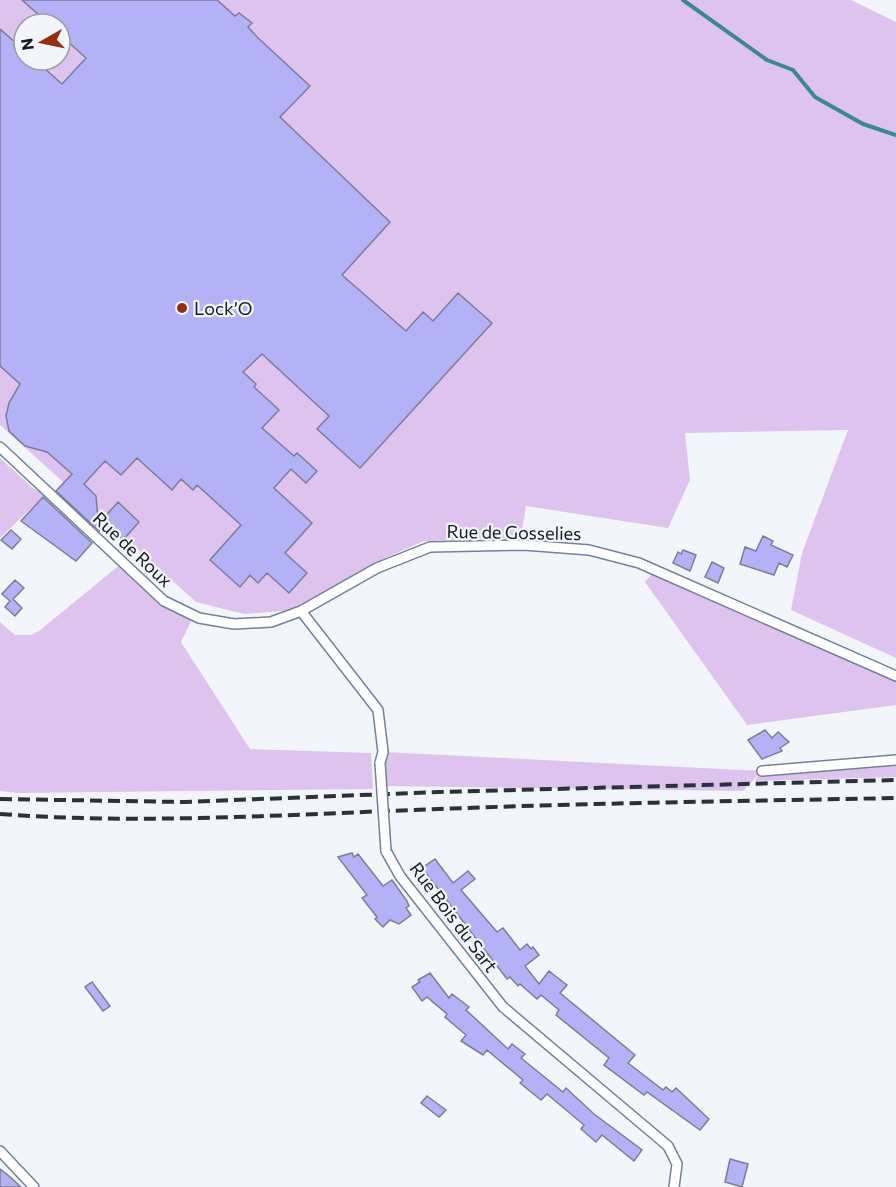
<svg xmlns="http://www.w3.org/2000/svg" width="896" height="1187" font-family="Commissioner,sans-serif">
  <rect width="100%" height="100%" fill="#f2f6fb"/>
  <path fill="#dec3ee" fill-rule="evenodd" d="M 0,0 L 851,0 L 896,22 L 896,658 L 791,610 L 802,553 L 848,430 L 685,433 L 690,480 L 668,528 L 526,506 L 521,537 L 424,541 L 385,558 L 293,610 L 244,614 L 196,602 L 0,425 ZM 24,24 L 60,24 L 60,60 L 24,60 Z
    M 0,458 L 34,489 L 46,494 L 0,538 Z
    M 122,563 L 192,619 L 181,642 L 250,749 L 371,753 L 373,789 L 18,793 L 0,791 L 0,622 L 15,635 L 31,635 L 39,631 Z
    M 655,570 L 896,681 L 896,705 L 747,725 L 645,582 Z
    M 383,752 L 762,771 L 896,763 L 896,777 L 755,781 L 758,775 L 743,791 L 382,786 Z"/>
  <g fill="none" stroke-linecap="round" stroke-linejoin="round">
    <path stroke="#3b8890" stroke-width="4" d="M 683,0 L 767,60 L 793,70 L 815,97 L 863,124 L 896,135"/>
  </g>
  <path fill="#b4b2f7" stroke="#7c7c98" stroke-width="1.5" d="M 22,0 L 217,0 L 235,16 L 239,13 L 252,23 L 248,27 L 257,37 L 310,86 L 280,117 L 390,222 L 342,275 L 406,331 L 423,312 L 433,321 L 458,293 L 492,323 L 360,468 L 317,429 L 329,416 L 262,354 L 243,372 L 256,384 L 254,387 L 279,410 L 262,428 L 294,456 L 297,453 L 317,471 L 306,483 L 291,469 L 274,488 L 312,523 L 285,553 L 307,573 L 289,593 L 267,573 L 258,583 L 250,575 L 240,587 L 210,560 L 241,525 L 197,485 L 193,490 L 181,479 L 172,490 L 137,458 L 121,475 L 105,461 L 84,484 L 96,496 L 99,531 L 56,491 L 72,474 L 47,452 L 25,446 L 9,431 L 6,416 L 9,403 L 20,384 L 0,366 L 0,29 L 24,50 L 24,60 L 35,60 L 62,84 L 86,58 L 66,40 L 60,47 L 60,24 L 49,24 Z
    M 43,497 L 92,543 L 76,561 L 21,521 Z
    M 118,502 L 139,522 L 123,540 L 101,521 Z
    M 11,530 L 21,539 L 12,549 L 1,540 Z
    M 763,536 L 773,541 L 771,545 L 793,555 L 787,567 L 779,563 L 774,575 L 740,564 L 745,547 L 756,551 Z
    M 683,550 L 696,555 L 690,571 L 673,563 L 678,552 L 681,554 Z
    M 712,562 L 724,568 L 718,583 L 705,577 Z
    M 15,580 L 24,588 L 13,599 L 22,608 L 15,616 L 5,607 L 10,601 L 2,594 Z
    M 765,730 L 772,738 L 778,732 L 789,742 L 780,748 L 782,751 L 762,759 L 748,740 Z
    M 352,853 L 354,857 L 358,854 L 383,886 L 392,880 L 407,901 L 409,906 L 406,908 L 411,915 L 399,924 L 390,920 L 383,927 L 375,919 L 377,917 L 362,898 L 367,895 L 338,857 Z
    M 435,859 L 453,883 L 468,871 L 475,879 L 461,890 L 497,932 L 503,928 L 520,950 L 527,944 L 531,949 L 533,947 L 539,955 L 525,966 L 539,984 L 549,971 L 567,985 L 560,993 L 635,1055 L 628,1063 L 663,1090 L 666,1087 L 672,1092 L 676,1088 L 709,1119 L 700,1130 L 647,1092 L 644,1095 L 604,1065 L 609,1058 L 556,1015 L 559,1010 L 541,995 L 537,999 L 520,984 L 518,986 L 510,977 L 507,979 L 422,868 Z
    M 430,973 L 449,998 L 452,994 L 469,1007 L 466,1010 L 508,1049 L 512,1044 L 525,1054 L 521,1058 L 563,1092 L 566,1088 L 594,1114 L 642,1150 L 634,1161 L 602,1135 L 596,1142 L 581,1129 L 584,1125 L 547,1094 L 541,1100 L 520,1083 L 523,1080 L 487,1050 L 483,1055 L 461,1041 L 466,1035 L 445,1017 L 447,1014 L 427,997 L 422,1001 L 412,987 L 420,982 L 418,980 Z
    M 92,982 L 110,1006 L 103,1011 L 85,987 Z
    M 427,1096 L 446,1110 L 439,1117 L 421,1103 Z
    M 730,1159 L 748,1164 L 742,1187 L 725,1182 Z
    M 0,1169 L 9,1176 L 21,1187 L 0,1187 Z"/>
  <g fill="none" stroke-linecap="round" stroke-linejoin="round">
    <g stroke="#71829a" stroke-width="12">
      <path id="minor" d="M 0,447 L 164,601 L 199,618 L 234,624 L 271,622 L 301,611 L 377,568 L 430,547 L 524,545 L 589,550 L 639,563 L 896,676
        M 301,611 L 378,710 L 383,752 L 380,763
        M 762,771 L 896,760
        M 386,851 L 400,876 L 503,1007 L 668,1146 L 677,1164 L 674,1187
        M 0,1151 L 34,1187"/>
    </g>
    <use href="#minor" stroke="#fff" stroke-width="9"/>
    <path stroke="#2a313a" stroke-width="4" stroke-dasharray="12 6" stroke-linecap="butt" d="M 0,799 L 184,802 L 439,792 L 896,780
      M 0,814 C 146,825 293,814 439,809 C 591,803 744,801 896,798"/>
    <g stroke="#71829a" stroke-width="12" stroke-linecap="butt">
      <path id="minor-bridge" d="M 380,763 L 386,851"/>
    </g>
    <use href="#minor-bridge" stroke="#fff" stroke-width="9"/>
  </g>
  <circle fill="#962f0f" stroke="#f2f6fb" stroke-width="2" cx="182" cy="308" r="6"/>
  <g text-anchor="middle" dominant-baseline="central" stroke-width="4.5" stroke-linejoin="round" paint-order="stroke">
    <g font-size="18" fill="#131a23" stroke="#f2f6fb" text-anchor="start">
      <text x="194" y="308">Lock’O</text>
    </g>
    <g font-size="18" fill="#131a23" stroke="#f2f6fb">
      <text transform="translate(514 532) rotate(1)">Rue de Gosselies</text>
      <text transform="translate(133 549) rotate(43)">Rue de Roux</text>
      <text transform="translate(454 917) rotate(53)">Rue Bois du Sart</text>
    </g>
  </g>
  <g transform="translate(42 42) rotate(261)"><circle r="28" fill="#f2f6fb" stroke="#999ea5" stroke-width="1.5"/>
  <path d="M0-4.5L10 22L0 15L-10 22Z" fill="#962f0f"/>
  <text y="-9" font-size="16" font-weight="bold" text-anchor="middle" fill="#131a23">N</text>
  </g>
</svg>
